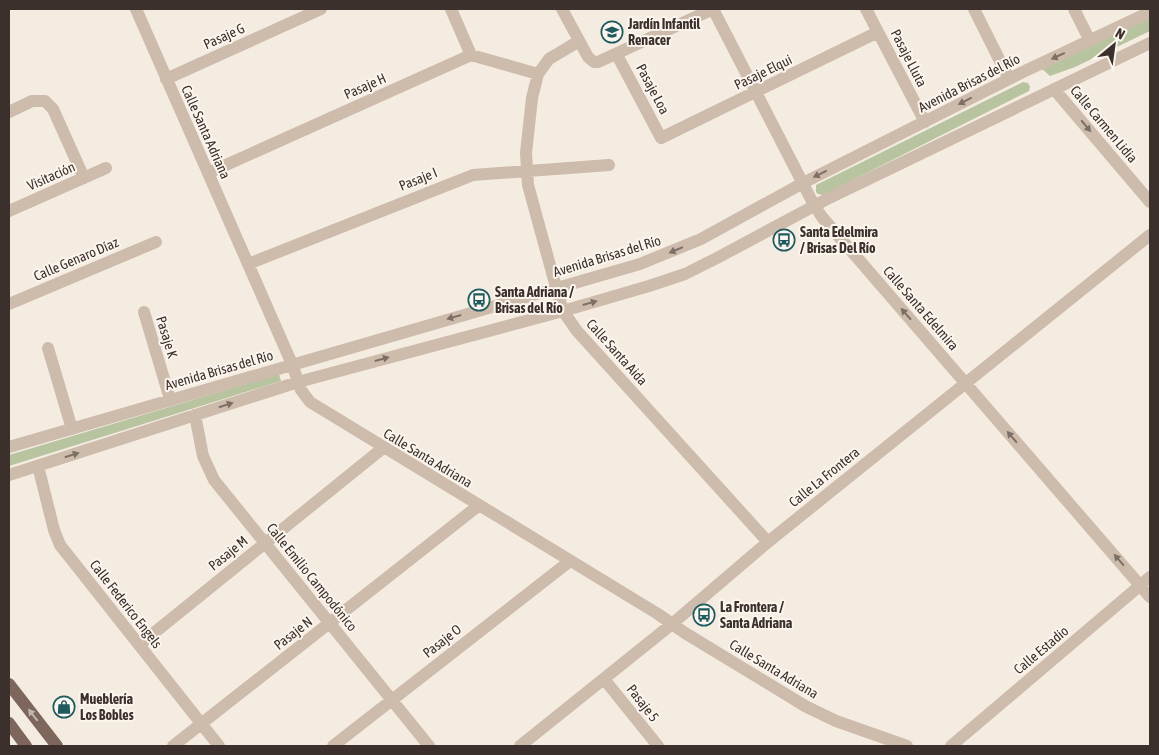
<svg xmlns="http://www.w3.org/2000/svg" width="1159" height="755" font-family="'Asap Condensed',sans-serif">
  <rect width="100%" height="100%" fill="#f4ebe1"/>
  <path fill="#b8c4a0" d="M 1150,17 L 1150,31 L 1075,67 L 1050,76 L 1042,69 Z
    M 1023,82 L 1028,83 L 1030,87 L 1029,91 L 823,195 L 818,194 L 816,192 L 816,185 Z
    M 279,374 L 281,381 L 9,466 L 9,455 Z"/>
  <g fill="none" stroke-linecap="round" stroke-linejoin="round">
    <path stroke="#cdbbac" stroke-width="12" d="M 136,9 L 292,364 L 301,390 L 310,402 L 658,614 L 685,633 L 805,706 L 836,721 L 907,746
      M 451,9 L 471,55
      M 562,9 L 588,57 L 594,62 L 598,62 L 713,9
      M 713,9 L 814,205 L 822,217 L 1150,597
      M 866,9 L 925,122
      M 974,9 L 1009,79
      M 1074,9 L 1090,41
      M 579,41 L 549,59 L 538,74 L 532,98 L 526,153 L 528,185 L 556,287 L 563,311 L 577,331 L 768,542
      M 617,55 L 661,138 L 878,32
      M 166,79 L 321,9
      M 1054,89 L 1150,202
      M 9,112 L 32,101 L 45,101 L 53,109 L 84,178
      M 208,173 L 471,55 L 538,74
      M 9,211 L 106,168
      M 248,264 L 473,175 L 609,165
      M 9,304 L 156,242
      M 144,312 L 170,399
      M 48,348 L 72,429
      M 195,415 L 203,456 L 214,480 L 429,746
      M 9,447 L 640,264 L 701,239 L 803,183 L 1025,71 L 1150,12
      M 38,466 L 54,530 L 60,545 L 219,746
      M 9,475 L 298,382 L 563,311 L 649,286 L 685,274 L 717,258 L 829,198 L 1150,43
      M 139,645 L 383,448
      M 604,679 L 658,746
      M 173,746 L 478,506
      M 333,746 L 570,561
      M 520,746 L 672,624 L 768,542 L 1150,235
      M 951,746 L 1150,577"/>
    <path stroke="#7d675c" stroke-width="12" d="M 9,684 L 57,746
      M 9,723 L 26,746"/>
  </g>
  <defs><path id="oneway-solid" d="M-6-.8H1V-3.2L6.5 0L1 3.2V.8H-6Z" transform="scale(1.25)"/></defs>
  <g fill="#7d6f65">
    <use href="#oneway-solid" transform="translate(1058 56) rotate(155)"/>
    <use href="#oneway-solid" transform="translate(965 101) rotate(153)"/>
    <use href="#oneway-solid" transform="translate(1086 126) rotate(50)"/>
    <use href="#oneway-solid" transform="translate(820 174) rotate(154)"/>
    <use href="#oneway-solid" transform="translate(676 250) rotate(157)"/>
    <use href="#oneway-solid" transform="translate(590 303) rotate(-16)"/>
    <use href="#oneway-solid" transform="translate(906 314) rotate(-131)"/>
    <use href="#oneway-solid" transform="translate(454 317) rotate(164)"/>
    <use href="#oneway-solid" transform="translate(382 359) rotate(-15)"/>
    <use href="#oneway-solid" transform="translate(226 405) rotate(-18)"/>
    <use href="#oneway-solid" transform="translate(1012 437) rotate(-131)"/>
    <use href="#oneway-solid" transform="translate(72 455) rotate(-18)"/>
    <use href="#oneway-solid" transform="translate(1119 560) rotate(-131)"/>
  </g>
  <use fill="#c2b5ac" href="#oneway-solid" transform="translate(33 715) rotate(-128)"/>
  <defs>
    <g id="school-ring" transform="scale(1.125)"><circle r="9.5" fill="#fbf5ee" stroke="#1f5a5e" stroke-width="1.5"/><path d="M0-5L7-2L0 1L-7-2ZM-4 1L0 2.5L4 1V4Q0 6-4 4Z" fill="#1f5a5e"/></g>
    <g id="bus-ring" transform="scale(1.125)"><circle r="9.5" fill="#fbf5ee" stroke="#1f5a5e" stroke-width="1.5"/><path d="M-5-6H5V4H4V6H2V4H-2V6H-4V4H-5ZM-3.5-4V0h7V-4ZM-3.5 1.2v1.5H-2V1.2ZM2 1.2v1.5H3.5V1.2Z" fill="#1f5a5e"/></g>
    <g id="shop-ring" transform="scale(1.125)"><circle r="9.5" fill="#fbf5ee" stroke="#1f5a5e" stroke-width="1.5"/><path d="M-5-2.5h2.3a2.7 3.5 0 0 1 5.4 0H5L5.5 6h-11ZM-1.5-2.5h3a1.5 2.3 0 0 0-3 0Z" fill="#1f5a5e"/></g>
  </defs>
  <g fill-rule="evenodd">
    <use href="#school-ring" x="612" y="32"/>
    <use href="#bus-ring" x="784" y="240"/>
    <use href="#bus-ring" x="479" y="300"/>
    <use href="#bus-ring" x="704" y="615"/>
    <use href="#shop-ring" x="64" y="707"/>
  </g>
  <g text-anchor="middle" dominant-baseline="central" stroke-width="4" stroke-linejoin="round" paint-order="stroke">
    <g font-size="14" font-weight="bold" fill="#3b302b" stroke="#fbf5ee" text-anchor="start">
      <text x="628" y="24">Jardín Infantil<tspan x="628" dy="16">Renacer</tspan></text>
      <text x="800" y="232">Santa Edelmira<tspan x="800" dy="16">/ Brisas Del Río</tspan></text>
      <text x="495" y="292">Santa Adriana /<tspan x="495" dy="16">Brisas del Río</tspan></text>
      <text x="720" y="607">La Frontera /<tspan x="720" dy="16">Santa Adriana</tspan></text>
      <text x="80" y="699">Mueblería<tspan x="80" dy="16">Los Bobles</tspan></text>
    </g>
    <g font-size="14" fill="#3b302b" stroke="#fbf5ee">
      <text transform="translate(224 36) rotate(-24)">Pasaje G</text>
      <text transform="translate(909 58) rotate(63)">Pasaje Lluta</text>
      <text transform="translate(763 72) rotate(-26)">Pasaje Elqui</text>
      <text transform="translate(969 83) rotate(-27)">Avenida Brisas del Río</text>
      <text transform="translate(365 86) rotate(-24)">Pasaje H</text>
      <text transform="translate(653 89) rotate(62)">Pasaje Loa</text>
      <text transform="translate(1104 124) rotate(50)">Calle Carmen Lidia</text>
      <text transform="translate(206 132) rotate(66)">Calle Santa Adriana</text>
      <text transform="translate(51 176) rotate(-24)">Visitación</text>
      <text transform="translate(418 179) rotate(-22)">Pasaje I</text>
      <text transform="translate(607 256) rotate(-17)">Avenida Brisas del Río</text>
      <text transform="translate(76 259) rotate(-23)">Calle Genaro Díaz</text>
      <text transform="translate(921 308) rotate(49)">Calle Santa Edelmira</text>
      <text transform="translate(167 337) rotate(73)">Pasaje K</text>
      <text transform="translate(617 352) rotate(48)">Calle Santa Aida</text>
      <text transform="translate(219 370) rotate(-16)">Avenida Brisas del Río</text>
      <text transform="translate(428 458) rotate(31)">Calle Santa Adriana</text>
      <text transform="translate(824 477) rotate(-39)">Calle La Frontera</text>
      <text transform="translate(228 553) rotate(-39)">Pasaje M</text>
      <text transform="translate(312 577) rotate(51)">Calle Emilio Campodónico</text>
      <text transform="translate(126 604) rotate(52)">Calle Federico Engels</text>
      <text transform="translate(293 633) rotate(-38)">Pasaje N</text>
      <text transform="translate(442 641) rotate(-38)">Pasaje O</text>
      <text transform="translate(1041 650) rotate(-40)">Calle Estadio</text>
      <text transform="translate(774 669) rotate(31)">Calle Santa Adriana</text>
      <text transform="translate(643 703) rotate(52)">Pasaje 5</text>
    </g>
  </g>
  <rect width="1159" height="755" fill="none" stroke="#3b302b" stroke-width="20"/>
  <g transform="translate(1114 45) rotate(29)" stroke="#fbf5ee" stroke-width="4" paint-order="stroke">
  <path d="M0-4L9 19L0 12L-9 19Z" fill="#3b302b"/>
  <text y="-8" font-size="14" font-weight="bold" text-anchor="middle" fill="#3b302b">N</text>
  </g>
</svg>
